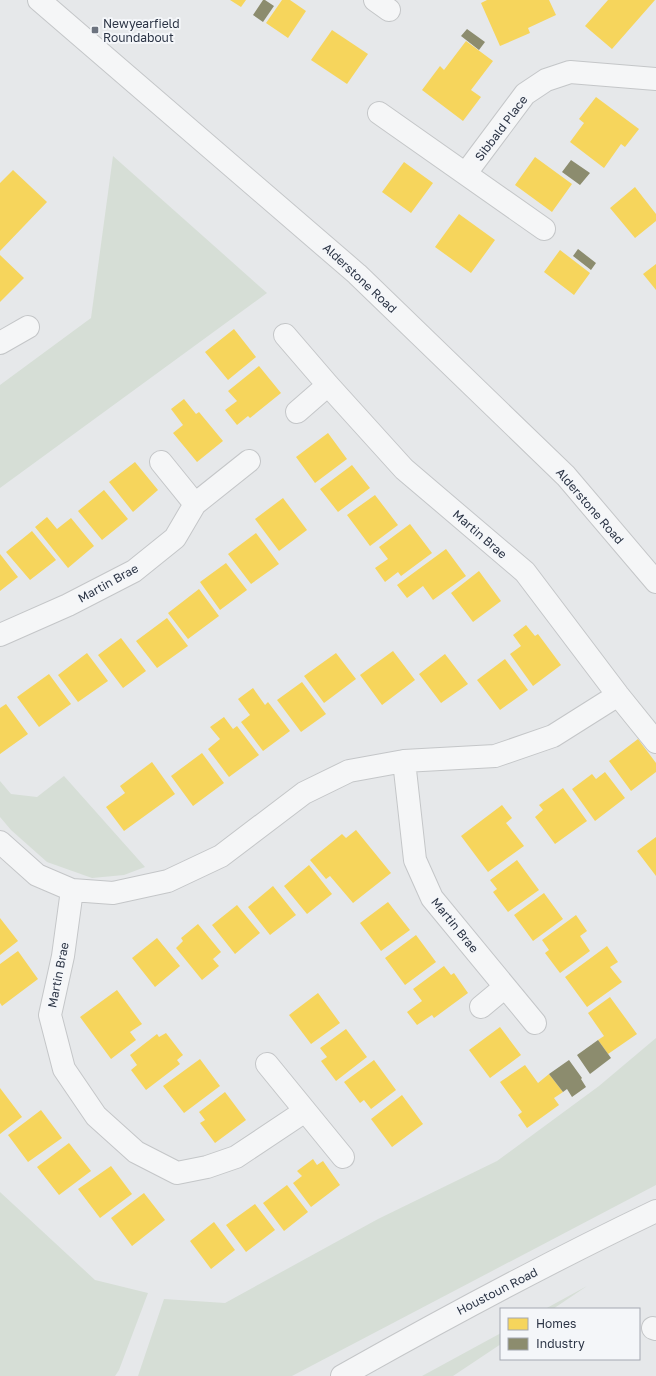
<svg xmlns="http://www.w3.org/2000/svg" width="656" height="1376" font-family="'Golos Text',sans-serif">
  <rect width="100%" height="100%" fill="#e6e8ea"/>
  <path fill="#d6ded6" d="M 113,156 L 267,293 L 0,488 L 0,385 L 91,318 Z
    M 64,776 L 145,867 L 124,875 L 92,878 L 47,862 L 11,830 L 0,817 L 0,781 L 11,794 L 37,797 Z
    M 656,1038 L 656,1185 L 292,1376 L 138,1376 L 164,1299 L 225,1303 L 378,1219 L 497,1161 L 599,1086 Z
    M 0,1192 L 95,1280 L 148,1293 L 119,1370 L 115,1376 L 0,1376 Z
    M 587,1286 L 553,1309 L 545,1309 Z
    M 501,1333 L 501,1344 L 453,1376 L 422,1376 Z"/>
  <path fill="#f6d55c" d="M 230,0 L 246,0 L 241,7 Z
    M 282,0 L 290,0 L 306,11 L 288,38 L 266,23 Z
    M 487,0 L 549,0 L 556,15 L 528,28 L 530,33 L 500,46 L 481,3 Z
    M 608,0 L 655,0 L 612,49 L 585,26 Z
    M 332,30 L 368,54 L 347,84 L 311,60 Z
    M 466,41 L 493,61 L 471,90 L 481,97 L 463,121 L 422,90 L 440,66 L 444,70 Z
    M 596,97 L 639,129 L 625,147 L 621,144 L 604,168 L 570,142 L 584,123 L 579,119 Z
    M 535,157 L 572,184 L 552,212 L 515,185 Z
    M 404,162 L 433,183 L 411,213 L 382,192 Z
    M 13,170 L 47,202 L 0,251 L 0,183 Z
    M 635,187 L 656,214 L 656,221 L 635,238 L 610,208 Z
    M 459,214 L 495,240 L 471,273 L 435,247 Z
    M 560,250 L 590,273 L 574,295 L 544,272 Z
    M 0,255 L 24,278 L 0,302 Z
    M 656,264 L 656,290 L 643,274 Z
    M 234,329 L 256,357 L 228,380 L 205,352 Z
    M 259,366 L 281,393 L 250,418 L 248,416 L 237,425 L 225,410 L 237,401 L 228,391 Z
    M 184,399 L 196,414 L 199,412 L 223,441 L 197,462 L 173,433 L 183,425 L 171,409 Z
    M 328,433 L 347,459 L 315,483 L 296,457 Z
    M 135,462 L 158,490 L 133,512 L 109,482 Z
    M 352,465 L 370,488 L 338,512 L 320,489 Z
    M 104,490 L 128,519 L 102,540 L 78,511 Z
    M 375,495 L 398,525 L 370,546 L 347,515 Z
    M 283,498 L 307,530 L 279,551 L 255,519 Z
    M 47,517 L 57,529 L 71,518 L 94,546 L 68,568 L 35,527 Z
    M 410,524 L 432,553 L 401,576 L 398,572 L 385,582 L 375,568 L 388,559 L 379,547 Z
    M 32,531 L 56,560 L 30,580 L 6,552 Z
    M 256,533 L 279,564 L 251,584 L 228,554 Z
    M 446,549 L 466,576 L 433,600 L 423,586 L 407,598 L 397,585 Z
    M 0,554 L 18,577 L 0,591 Z
    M 226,563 L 247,590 L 220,610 L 200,582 Z
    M 479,571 L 501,601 L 473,622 L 451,593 Z
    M 199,589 L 219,616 L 188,639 L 168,613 Z
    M 167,618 L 188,646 L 157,668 L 136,641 Z
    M 526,625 L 535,636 L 538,634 L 561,665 L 533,686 L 510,654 L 521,646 L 513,635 Z
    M 121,638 L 146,671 L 123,688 L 98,655 Z
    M 393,651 L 415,680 L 382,705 L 360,675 Z
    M 87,653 L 108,681 L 78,702 L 58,675 Z
    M 336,653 L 356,679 L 324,703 L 304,676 Z
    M 445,654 L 468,684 L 441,703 L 419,674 Z
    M 505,659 L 528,690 L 500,710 L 477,680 Z
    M 49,674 L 71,704 L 39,727 L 17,697 Z
    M 302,682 L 326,714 L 301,732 L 277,700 Z
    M 253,688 L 265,705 L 268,702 L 290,731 L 263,751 L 241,722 L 250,715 L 238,699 Z
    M 6,704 L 28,734 L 0,754 L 0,708 Z
    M 224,717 L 233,729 L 237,726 L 259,755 L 229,777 L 208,749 L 220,739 L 210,727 Z
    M 638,739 L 656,763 L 656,772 L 631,791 L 609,761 Z
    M 202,753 L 224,783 L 193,806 L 171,776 Z
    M 152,762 L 175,794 L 124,831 L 106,807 L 125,793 L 120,786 Z
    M 605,772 L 625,798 L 595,821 L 572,789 L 592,774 L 596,779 Z
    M 563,788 L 587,821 L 555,844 L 535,817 L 543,810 L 539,805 Z
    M 502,805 L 512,818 L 506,823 L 524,846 L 488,872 L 461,836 Z
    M 356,830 L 391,873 L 353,903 L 330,876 L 326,879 L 310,860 L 342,834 L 346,838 Z
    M 656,837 L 656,876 L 637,851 Z
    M 517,860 L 539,890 L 508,912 L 493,892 L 497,889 L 490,880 Z
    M 309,865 L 332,894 L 307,914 L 284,886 Z
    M 273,886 L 296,915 L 270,935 L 248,907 Z
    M 544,893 L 563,919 L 533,941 L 514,915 Z
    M 388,902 L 410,930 L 381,951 L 360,923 Z
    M 237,905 L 260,933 L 235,954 L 212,925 Z
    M 576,915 L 587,931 L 580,936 L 590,951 L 560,973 L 545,953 L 549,950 L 542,940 Z
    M 0,918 L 18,941 L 0,955 Z
    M 198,924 L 221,952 L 213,959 L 219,966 L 202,980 L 176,948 L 183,941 L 181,938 Z
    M 416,935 L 436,962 L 405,985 L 385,958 Z
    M 157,938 L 180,966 L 155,987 L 132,958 Z
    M 607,946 L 618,962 L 610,967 L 622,982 L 587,1007 L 565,977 Z
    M 18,951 L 38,979 L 2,1006 L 0,1003 L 0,964 Z
    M 444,966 L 451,975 L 454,973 L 468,993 L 434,1018 L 432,1015 L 417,1025 L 407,1012 L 422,1001 L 413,989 Z
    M 117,990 L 142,1024 L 130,1032 L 136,1040 L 111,1059 L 80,1017 Z
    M 318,993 L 340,1023 L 311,1044 L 289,1015 Z
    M 610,997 L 637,1034 L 608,1054 L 598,1040 L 604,1036 L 588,1013 Z
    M 500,1027 L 521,1055 L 490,1078 L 469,1050 Z
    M 346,1029 L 367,1057 L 336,1081 L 321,1061 L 327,1057 L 320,1048 Z
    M 166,1033 L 183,1055 L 177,1060 L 180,1064 L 146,1090 L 131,1070 L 137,1065 L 130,1055 L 157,1034 L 159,1037 Z
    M 200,1059 L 220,1086 L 184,1113 L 163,1086 Z
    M 374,1060 L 396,1090 L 371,1109 L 364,1100 L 360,1103 L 344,1082 Z
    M 525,1065 L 538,1083 L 549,1074 L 563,1092 L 554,1098 L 559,1105 L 527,1128 L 518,1115 L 522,1112 L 500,1082 Z
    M 0,1088 L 22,1117 L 0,1134 Z
    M 225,1092 L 246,1120 L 215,1143 L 200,1123 L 205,1120 L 199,1112 Z
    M 402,1095 L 423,1124 L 392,1147 L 371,1119 Z
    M 41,1110 L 62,1138 L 28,1162 L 8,1135 Z
    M 69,1143 L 91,1171 L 59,1195 L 37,1167 Z
    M 313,1159 L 317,1165 L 323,1161 L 340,1185 L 311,1207 L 293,1183 L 302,1176 L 297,1171 Z
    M 111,1166 L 132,1194 L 100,1218 L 78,1189 Z
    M 287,1185 L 308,1212 L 284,1231 L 263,1203 Z
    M 144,1193 L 165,1220 L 132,1246 L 111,1218 Z
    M 255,1204 L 275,1230 L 246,1252 L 226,1225 Z
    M 214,1222 L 235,1250 L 211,1269 L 190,1241 Z"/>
  <path fill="#8c8c6e" d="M 263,0 L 265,0 L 274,6 L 263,22 L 253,15 Z
    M 467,29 L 485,42 L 479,50 L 461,36 Z
    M 571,160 L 590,173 L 580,185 L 562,172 Z
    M 578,249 L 596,263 L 591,270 L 573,256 Z
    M 598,1040 L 611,1058 L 590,1074 L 577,1055 Z
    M 569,1060 L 582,1078 L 581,1079 L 586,1087 L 572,1097 L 567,1089 L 563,1092 L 549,1074 Z"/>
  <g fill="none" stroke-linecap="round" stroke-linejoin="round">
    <g stroke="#c4c6c8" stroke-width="24">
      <path id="minor" d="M 39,0 L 357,274 L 566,476 L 656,582
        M 375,0 L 389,10
        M 379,113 L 544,229
        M 466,173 L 525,94 L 546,80 L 570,72 L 656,79
        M 285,335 L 328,385 L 404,469 L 525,572 L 618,695 L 656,742
        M 0,343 L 28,327
        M 297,412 L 328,385
        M 161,462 L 195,504
        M 0,635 L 68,605 L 134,571 L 175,538 L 195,504 L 249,461
        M 404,761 L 415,860 L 432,898 L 535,1023
        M 0,842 L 37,875 L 72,890 L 113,893 L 168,881 L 221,856 L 304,793 L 349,771 L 404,761 L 495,756 L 553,736 L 618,695
        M 72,890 L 63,956 L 50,1015 L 64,1069 L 96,1116 L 136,1152 L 177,1173 L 207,1167 L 236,1157 L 305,1111
        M 481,1007 L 505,987
        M 267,1064 L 343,1157
        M 653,1328 L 656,1329
        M 342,1376 C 445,1318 549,1262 656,1211"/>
    </g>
    <use href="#minor" stroke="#f5f6f7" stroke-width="22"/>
  </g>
  <rect fill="#6c737f" stroke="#f4f6f9" stroke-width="1.5" x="91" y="26" width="8" height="8" rx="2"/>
  <g text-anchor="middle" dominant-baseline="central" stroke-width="4" stroke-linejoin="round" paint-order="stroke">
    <g font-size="12" fill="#2b3445" stroke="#f4f6f9" text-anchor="start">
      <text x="103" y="23">Newyearfield<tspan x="103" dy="14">Roundabout</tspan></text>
    </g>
    <g font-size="12" fill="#2b3445" stroke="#f4f6f9">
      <text transform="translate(501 128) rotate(-53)">Sibbald Place</text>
      <text transform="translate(360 278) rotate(43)">Alderstone Road</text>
      <text transform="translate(590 506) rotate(49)">Alderstone Road</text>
      <text transform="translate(480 534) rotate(41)">Martin Brae</text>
      <text transform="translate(108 583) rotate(-29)">Martin Brae</text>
      <text transform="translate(455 925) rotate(51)">Martin Brae</text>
      <text transform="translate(58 975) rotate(-79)">Martin Brae</text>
      <text transform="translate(497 1291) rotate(-27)">Houstoun Road</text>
    </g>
  </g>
  <rect x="500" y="1308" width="140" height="52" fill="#f4f6f9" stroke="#a4a8b1"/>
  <rect x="508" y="1318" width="20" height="12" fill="#f6d55c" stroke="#a4a8b1"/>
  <text x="536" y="1328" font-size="12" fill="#2b3445">Homes</text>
  <rect x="508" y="1338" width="20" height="12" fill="#8c8c6e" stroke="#a4a8b1"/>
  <text x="536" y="1348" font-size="12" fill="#2b3445">Industry</text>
</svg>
